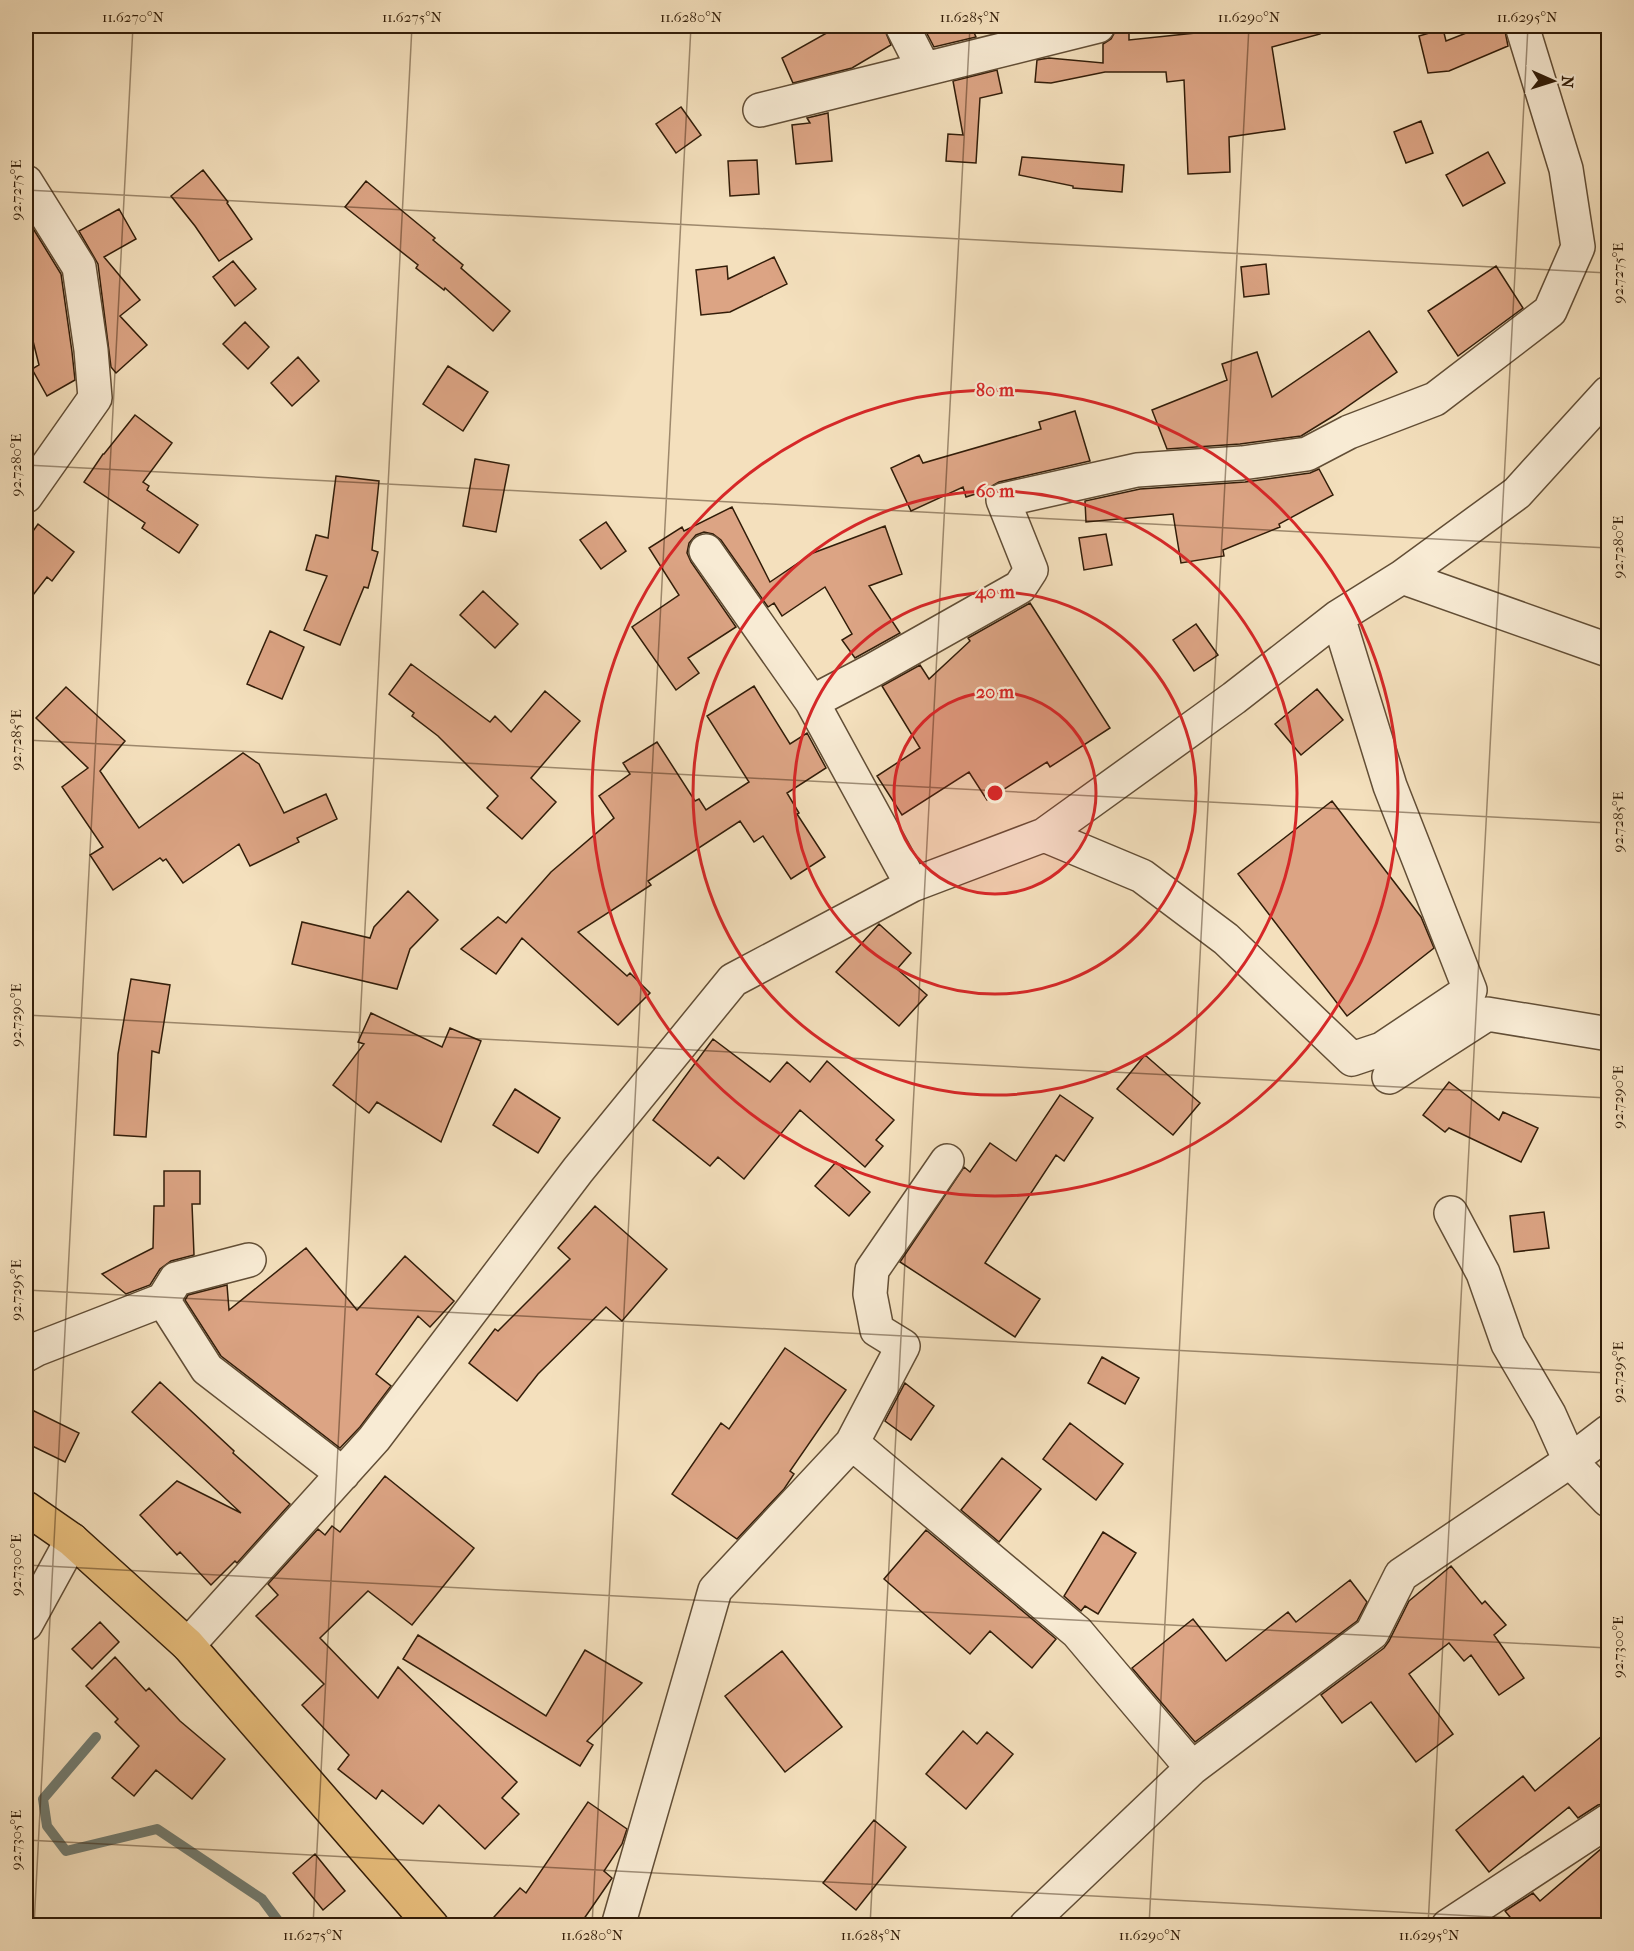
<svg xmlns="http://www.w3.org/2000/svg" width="1634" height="1951" font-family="'IM FELL French Canon',serif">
  <rect width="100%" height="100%" fill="#f4e0bd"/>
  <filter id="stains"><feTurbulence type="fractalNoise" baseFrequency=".00333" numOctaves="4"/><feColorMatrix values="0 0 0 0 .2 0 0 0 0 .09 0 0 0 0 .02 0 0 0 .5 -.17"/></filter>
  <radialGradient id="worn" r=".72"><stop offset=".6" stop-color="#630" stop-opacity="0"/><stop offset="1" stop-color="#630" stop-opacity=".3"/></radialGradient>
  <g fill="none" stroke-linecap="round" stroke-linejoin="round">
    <path stroke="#727c71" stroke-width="10" d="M 96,1737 L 43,1799 L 47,1826 L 66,1851 L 157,1829 L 262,1899 L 282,1926"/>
  </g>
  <path fill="#dca484" stroke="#321d09" stroke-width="1.5" d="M 839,26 L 883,26 L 891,45 L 852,68 L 793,83 L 782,58 Z
    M 923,26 L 971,26 L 976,37 L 934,47 Z
    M 1223,26 L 1319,26 L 1320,34 L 1272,47 L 1285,129 L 1229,137 L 1230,172 L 1188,174 L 1184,80 L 1167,82 L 1166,72 L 1105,72 L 1051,83 L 1035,82 L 1037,60 L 1049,58 L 1103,63 L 1103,44 L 1111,39 L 1116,30 L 1129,30 L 1129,40 L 1224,30 Z
    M 1484,26 L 1504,26 L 1508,46 L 1449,71 L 1428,73 L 1419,36 L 1443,29 L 1446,41 Z
    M 997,70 L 1002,93 L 980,98 L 976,163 L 946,161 L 948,134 L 963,135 L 953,81 Z
    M 681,107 L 701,135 L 676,153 L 656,124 Z
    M 828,113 L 832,161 L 796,164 L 792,125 L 810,123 L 807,118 Z
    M 1421,121 L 1433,153 L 1406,163 L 1394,132 Z
    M 1488,152 L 1505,183 L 1463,206 L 1446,175 Z
    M 1022,157 L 1124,165 L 1122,192 L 1073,188 L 1073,186 L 1019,175 Z
    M 757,160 L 759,194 L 730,196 L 728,161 Z
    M 203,170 L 228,202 L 227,203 L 252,239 L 219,261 L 195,226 L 171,196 Z
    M 366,181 L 435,238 L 433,240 L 463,265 L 461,268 L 510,311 L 493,331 L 445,288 L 444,290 L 416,268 L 418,265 L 345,207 Z
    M 119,209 L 136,239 L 104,257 L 140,300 L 120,316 L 147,345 L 116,373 L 111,367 L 98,264 L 79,231 Z
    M 26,217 L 61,274 L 72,352 L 75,380 L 47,396 L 32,369 L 39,365 L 26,313 Z
    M 774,257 L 787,284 L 730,312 L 701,315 L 696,270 L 727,266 L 728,279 Z
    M 233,261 L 256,289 L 235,306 L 213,277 Z
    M 1266,264 L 1269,294 L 1244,297 L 1241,267 Z
    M 1496,266 L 1523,308 L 1458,356 L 1428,311 Z
    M 245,322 L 269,347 L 248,369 L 223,344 Z
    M 1369,331 L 1397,372 L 1335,415 L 1301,436 L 1240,444 L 1167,449 L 1152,410 L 1227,380 L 1222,364 L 1257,352 L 1272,397 Z
    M 298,357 L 319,381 L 292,406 L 271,383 Z
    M 448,366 L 488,392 L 463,431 L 423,404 Z
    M 1075,411 L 1090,461 L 999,482 L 990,487 L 988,490 L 966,497 L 963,487 L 911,511 L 891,468 L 919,455 L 923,463 L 1041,429 L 1039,422 Z
    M 135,415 L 172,443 L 143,482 L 149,486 L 147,490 L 198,525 L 179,553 L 142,528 L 145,523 L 84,482 L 103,454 L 104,454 Z
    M 475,459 L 509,465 L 496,532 L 463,526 Z
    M 1319,469 L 1333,495 L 1279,524 L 1280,527 L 1223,550 L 1224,556 L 1181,563 L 1173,514 L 1086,522 L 1085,501 L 1140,489 L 1245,482 L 1310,473 Z
    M 336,476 L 379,481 L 372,550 L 378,552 L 368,588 L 364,587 L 340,645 L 304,630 L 327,576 L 306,570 L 316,535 L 328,538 Z
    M 732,507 L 770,582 L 813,553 L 885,526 L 902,574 L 869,586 L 900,633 L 855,658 L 842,640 L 852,634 L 825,587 L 782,616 L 774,603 L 768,607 L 721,540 L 713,534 L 704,532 L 696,535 L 689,543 L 687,553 L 691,562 L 736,627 L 688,658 L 699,673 L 676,690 L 632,627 L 679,595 L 649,548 L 682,527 L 684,531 Z
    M 606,522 L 626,551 L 601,569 L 580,540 Z
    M 38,524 L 74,552 L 52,581 L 47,577 L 26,604 L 26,541 Z
    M 1106,534 L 1112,565 L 1084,570 L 1079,538 Z
    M 483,591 L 518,624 L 495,648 L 460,615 Z
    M 1030,603 L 1110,728 L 1050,767 L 1047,762 L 987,800 L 969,772 L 902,815 L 877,776 L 920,748 L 882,686 L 920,665 L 929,679 L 970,641 L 968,638 Z
    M 1196,624 L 1218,655 L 1194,671 L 1173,640 Z
    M 270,631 L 304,647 L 282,699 L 247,684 Z
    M 411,664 L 490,722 L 495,716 L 511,732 L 545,691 L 580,721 L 531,778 L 556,802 L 522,839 L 487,808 L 498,796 L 438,736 L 412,716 L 414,713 L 389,694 Z
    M 754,686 L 790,744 L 807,733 L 826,768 L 787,793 L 799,813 L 797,814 L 825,857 L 791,879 L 763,836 L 754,842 L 740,821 L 648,881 L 651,885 L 578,932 L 627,976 L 630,973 L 650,993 L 618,1025 L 522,938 L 496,974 L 461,949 L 498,917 L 506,923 L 551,872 L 614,818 L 599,796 L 630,774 L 623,763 L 657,742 L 695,801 L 699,799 L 706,810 L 749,782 L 707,716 Z
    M 66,687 L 125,741 L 100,771 L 139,828 L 243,753 L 259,764 L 284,813 L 326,794 L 337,819 L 297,838 L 299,842 L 250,866 L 239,844 L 183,883 L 166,859 L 163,861 L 160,858 L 113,890 L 90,855 L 103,847 L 62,787 L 88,768 L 36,718 Z
    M 1317,689 L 1343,720 L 1301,755 L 1275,724 Z
    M 1332,801 L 1421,917 L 1434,948 L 1347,1016 L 1238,874 Z
    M 408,891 L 438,920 L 410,949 L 397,989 L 292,964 L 302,922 L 370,938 L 374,927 Z
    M 879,924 L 911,953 L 897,969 L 927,995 L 899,1026 L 836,972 Z
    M 131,979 L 170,985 L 159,1053 L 152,1051 L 146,1137 L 114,1135 L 118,1054 Z
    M 371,1013 L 442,1047 L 450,1028 L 481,1041 L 441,1142 L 377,1102 L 369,1113 L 333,1085 L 364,1044 L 358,1042 Z
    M 713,1039 L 770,1082 L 787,1062 L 810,1082 L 827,1061 L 894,1120 L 876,1140 L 883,1146 L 865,1167 L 800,1110 L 744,1179 L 718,1157 L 710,1166 L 653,1120 Z
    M 1145,1055 L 1200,1103 L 1173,1135 L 1117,1089 Z
    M 1449,1082 L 1499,1120 L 1503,1112 L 1538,1128 L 1521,1162 L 1449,1128 L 1445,1132 L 1423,1115 Z
    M 515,1089 L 560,1118 L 538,1153 L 493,1125 Z
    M 1060,1095 L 1093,1118 L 1064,1161 L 1056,1155 L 985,1263 L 1040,1299 L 1015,1337 L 900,1262 L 964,1167 L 970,1172 L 990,1143 L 1016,1161 Z
    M 836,1162 L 870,1192 L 849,1216 L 815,1186 Z
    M 164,1171 L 200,1171 L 200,1204 L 192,1204 L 194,1255 L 171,1261 L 160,1269 L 150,1285 L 126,1294 L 102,1274 L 153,1248 L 154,1206 L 164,1206 Z
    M 595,1206 L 667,1269 L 622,1321 L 606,1307 L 538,1374 L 517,1401 L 469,1363 L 495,1329 L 498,1331 L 570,1259 L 558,1248 Z
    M 1544,1212 L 1549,1248 L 1514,1252 L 1510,1216 Z
    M 306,1248 L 357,1310 L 405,1256 L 454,1301 L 430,1327 L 418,1316 L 376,1374 L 391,1386 L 360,1427 L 340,1448 L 221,1356 L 185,1300 L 188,1295 L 227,1285 L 229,1310 Z
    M 785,1348 L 846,1390 L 790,1471 L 794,1474 L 784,1489 L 737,1539 L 672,1494 L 721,1423 L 729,1429 Z
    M 1102,1357 L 1139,1378 L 1125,1404 L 1088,1383 Z
    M 160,1382 L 234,1451 L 233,1453 L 290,1504 L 237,1563 L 235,1561 L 211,1585 L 180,1552 L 177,1555 L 140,1515 L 177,1481 L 241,1513 L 132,1412 Z
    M 905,1383 L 934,1406 L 911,1440 L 885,1421 Z
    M 26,1407 L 79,1433 L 65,1462 L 26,1443 Z
    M 1070,1423 L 1123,1464 L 1096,1500 L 1043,1459 Z
    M 1002,1458 L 1041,1489 L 999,1542 L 961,1510 Z
    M 385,1476 L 474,1548 L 412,1625 L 368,1591 L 320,1638 L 378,1698 L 398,1667 L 517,1782 L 502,1798 L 519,1814 L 485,1849 L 439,1805 L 423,1824 L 382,1790 L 376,1799 L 338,1769 L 349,1755 L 302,1705 L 324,1684 L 256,1616 L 278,1595 L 268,1584 L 318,1529 L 325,1535 L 332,1526 L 340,1532 Z
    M 926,1530 L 1056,1639 L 1032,1668 L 990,1631 L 970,1654 L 884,1579 Z
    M 1103,1532 L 1136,1553 L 1098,1614 L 1085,1606 L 1081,1611 L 1064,1596 Z
    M 1451,1566 L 1482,1604 L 1485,1601 L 1506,1625 L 1494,1635 L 1524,1678 L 1499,1695 L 1471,1655 L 1464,1661 L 1449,1643 L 1409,1674 L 1453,1734 L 1416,1762 L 1371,1702 L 1342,1723 L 1321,1695 L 1384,1648 L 1389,1641 L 1409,1601 Z
    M 1350,1580 L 1367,1602 L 1357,1621 L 1195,1742 L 1132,1668 L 1193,1619 L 1226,1661 L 1288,1612 L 1296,1622 Z
    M 100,1622 L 119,1642 L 92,1669 L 72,1649 Z
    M 418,1635 L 546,1716 L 585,1650 L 642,1683 L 587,1741 L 593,1745 L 580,1766 L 403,1659 Z
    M 782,1651 L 842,1727 L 785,1772 L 725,1696 Z
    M 115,1657 L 146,1691 L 149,1688 L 180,1721 L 225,1759 L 192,1799 L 156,1770 L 134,1796 L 112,1778 L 139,1746 L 115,1722 L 118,1719 L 86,1686 Z
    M 963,1731 L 977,1744 L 987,1732 L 1013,1754 L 966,1809 L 926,1774 Z
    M 1608,1731 L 1608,1803 L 1598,1805 L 1578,1818 L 1569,1807 L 1489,1872 L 1456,1830 L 1523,1776 L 1535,1791 Z
    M 588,1802 L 627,1829 L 622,1844 L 604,1871 L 612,1878 L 579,1926 L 486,1926 L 520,1888 L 526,1893 Z
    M 874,1820 L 906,1847 L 856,1910 L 823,1883 Z
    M 1608,1843 L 1608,1919 L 1600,1926 L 1510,1926 L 1514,1922 L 1505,1911 L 1533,1893 L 1540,1901 Z
    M 315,1854 L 345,1891 L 323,1910 L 293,1873 Z"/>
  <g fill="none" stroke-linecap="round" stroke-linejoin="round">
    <g stroke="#624e36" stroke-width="36">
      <path id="minor" d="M 902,26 L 924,69
        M 760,110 L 1098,26
        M 26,182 L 79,267 L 91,350 L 95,398 L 26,496
        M 706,551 L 812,702 L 912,885
        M 1402,577 L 1608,650
        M 812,702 L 873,670 L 1020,587 L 1031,570 L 1003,500 L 1137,470 L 1242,463 L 1307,454 L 1349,432 L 1435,399 L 1550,311 L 1578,247 L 1566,169 L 1522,26
        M 1044,835 L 1142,876 L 1226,939 L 1352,1059 L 1382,1049 L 1470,990 L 1390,786 L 1338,617
        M 1389,1077 L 1487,1014 L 1603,1033 L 1608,1032
        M 1451,1213 L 1483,1273 L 1508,1344 L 1549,1414 L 1570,1461 L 1608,1432
        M 163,1300 L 207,1369 L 343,1474
        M 26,1355 L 37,1349 L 163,1300 L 176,1279 L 249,1260
        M 852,1443 L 903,1346 L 877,1330 L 870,1294 L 872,1270 L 947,1161
        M 26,1624 L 72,1540
        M 188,1645 L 374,1439 L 578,1170 L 733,980 L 912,885 L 1044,835 L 1234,698 L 1338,617 L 1402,577 L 1517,493 L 1608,393
        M 618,1926 L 715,1590 L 852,1443 L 1077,1632 L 1192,1768 L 1372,1633 L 1401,1575 L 1570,1461 L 1608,1500
        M 1026,1926 L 1192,1768
        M 1448,1926 L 1608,1821"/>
    </g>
    <g stroke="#321d09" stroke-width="36">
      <path id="major" d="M 26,1508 L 72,1540 L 188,1645 L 432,1926"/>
    </g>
    <use href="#minor" stroke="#f8ebd4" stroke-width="33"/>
    <use href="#major" stroke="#eac07e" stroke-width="33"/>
  </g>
  <path fill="none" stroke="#321d09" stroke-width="1.5" stroke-opacity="0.45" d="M 26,190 L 1608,273M 26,465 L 1608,548M 26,740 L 1608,823M 26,1015 L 1608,1098M 26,1290 L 1608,1373M 26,1565 L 1608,1648M 26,1840 L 1608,1923M 34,1926 L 133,26M 313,1926 L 412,26M 592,1926 L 691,26M 870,1926 L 970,26M 1149,1926 L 1249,26M 1428,1926 L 1528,26"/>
  <circle cx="995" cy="793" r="101" fill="#d62828" fill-opacity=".12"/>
  <g fill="none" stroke="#d62828" stroke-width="3">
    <circle cx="995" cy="793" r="101"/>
    <circle cx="995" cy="793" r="201"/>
    <circle cx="995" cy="793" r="302"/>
    <circle cx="995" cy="793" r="403"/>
  </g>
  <circle cx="995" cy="793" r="9" fill="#d62828" stroke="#f8ebd4" stroke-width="3"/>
  <g font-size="18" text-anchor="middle" font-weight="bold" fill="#d62828" stroke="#f8ebd4" stroke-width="4.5" stroke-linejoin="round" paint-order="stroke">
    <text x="995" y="396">80 m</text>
    <text x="995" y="497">60 m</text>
    <text x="995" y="598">40 m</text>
    <text x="995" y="698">20 m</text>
  </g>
  <rect width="1634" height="1951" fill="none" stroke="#f4e0bd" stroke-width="66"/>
  <g transform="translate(1553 81) rotate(93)" stroke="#f8ebd4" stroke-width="4.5" paint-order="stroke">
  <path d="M0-4.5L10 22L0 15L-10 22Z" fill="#321d09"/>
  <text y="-9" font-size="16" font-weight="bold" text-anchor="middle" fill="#321d09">N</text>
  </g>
  <rect x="33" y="33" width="1568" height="1885" fill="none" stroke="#321d09" stroke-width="2"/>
  <g font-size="15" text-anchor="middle" fill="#321d09">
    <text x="133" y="22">11.6270°N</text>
    <text x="412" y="22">11.6275°N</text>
    <text x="691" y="22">11.6280°N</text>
    <text x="970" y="22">11.6285°N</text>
    <text x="1249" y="22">11.6290°N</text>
    <text x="1527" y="22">11.6295°N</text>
    <text transform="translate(16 190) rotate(-90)" y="5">92.7275°E</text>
    <text transform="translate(1618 273) rotate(-90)" y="5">92.7275°E</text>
    <text transform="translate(16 465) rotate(-90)" y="5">92.7280°E</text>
    <text transform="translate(1618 547) rotate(-90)" y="5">92.7280°E</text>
    <text transform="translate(16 740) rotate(-90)" y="5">92.7285°E</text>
    <text transform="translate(1618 822) rotate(-90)" y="5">92.7285°E</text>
    <text transform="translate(16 1015) rotate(-90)" y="5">92.7290°E</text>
    <text transform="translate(1618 1097) rotate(-90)" y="5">92.7290°E</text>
    <text transform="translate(16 1290) rotate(-90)" y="5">92.7295°E</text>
    <text transform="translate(1618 1372) rotate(-90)" y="5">92.7295°E</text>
    <text transform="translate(16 1565) rotate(-90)" y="5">92.7300°E</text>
    <text transform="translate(1618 1647) rotate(-90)" y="5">92.7300°E</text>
    <text transform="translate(16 1840) rotate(-90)" y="5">92.7305°E</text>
    <text x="313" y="1940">11.6275°N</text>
    <text x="592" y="1940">11.6280°N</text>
    <text x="871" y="1940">11.6285°N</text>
    <text x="1150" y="1940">11.6290°N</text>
    <text x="1429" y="1940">11.6295°N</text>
  </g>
  <rect width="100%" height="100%" filter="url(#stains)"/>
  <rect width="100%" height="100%" fill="url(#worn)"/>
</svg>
